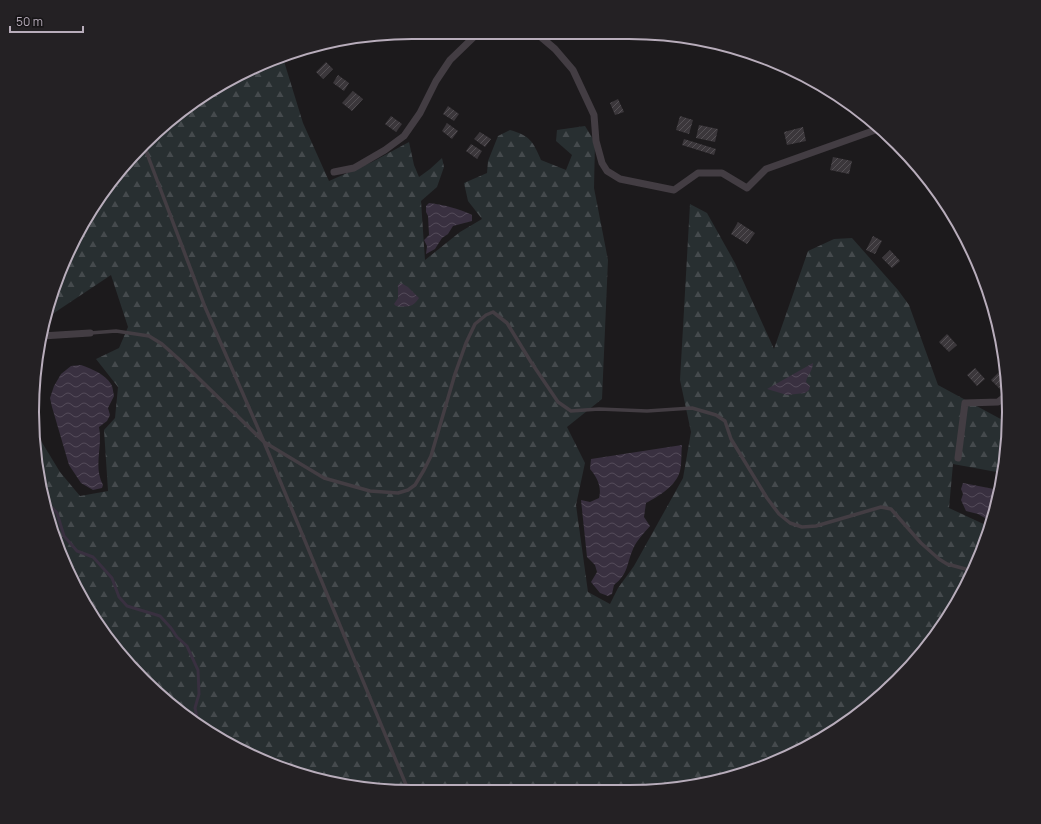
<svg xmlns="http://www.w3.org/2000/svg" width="1041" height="824" font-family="Manrope,sans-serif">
  <defs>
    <pattern id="forest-firs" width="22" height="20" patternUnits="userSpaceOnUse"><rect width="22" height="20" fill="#282f31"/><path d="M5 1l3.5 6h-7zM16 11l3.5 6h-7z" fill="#454a4d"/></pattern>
    <pattern id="water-waves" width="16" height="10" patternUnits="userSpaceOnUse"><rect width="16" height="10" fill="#393040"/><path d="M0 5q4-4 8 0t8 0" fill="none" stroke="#544b5a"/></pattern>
    <pattern id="building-hatch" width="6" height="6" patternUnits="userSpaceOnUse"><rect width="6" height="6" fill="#3b373b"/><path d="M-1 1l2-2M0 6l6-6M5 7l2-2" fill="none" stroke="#555155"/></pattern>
  </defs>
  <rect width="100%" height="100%" fill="#1c1a1c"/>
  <path fill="url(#forest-firs)" d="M 283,58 L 303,123 L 329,181 L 372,162 L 409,142 L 414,165 L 419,177 L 430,169 L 442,158 L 444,167 L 437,187 L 421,201 L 425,260 L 460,232 L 482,219 L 468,201 L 464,183 L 487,173 L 488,161 L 498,136 L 510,130 C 530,136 533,141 541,160 L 566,170 L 572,155 L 556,141 L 557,130 L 585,126 L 595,142 L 594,188 L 608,260 L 602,399 L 567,427 L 585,463 L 576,505 L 588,592 L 610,604 L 618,588 L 634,566 L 683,478 L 691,432 L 680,380 L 690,204 L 707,213 L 735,263 L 774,349 L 808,251 L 834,239 L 852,238 L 898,290 L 909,305 L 938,385 L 1008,423 L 1008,437 L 1002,473 L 953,464 L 949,508 L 990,527 L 970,580 L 930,644 L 879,698 L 819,741 L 728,779 L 654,791 L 412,792 L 338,785 L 266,763 L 181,714 L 126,662 L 83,602 L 45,510 L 35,431 L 60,472 L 80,496 L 108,491 L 104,430 L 115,418 L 118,387 L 96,359 L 119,348 L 128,327 L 111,275 L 51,315 L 48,307 L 83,222 L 143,143 L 222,83 Z"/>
  <path fill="url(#water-waves)" d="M 429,203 C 444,205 458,208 472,215 L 472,221 L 453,226 L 448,234 L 442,238 L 435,249 L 426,254 L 427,246 L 424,240 L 429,235 L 428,216 L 426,212 L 426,206 Z
    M 401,283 L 408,287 L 419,298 C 413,308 406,307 396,306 L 394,304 L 398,298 L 398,285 Z
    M 813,363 C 812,373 807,375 806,382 L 810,386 L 809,390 L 805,393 L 787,395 L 767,389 Z
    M 81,365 C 92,369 105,374 111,384 C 113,387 113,392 114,396 L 108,408 L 110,415 L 107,421 L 99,427 C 103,447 93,466 103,485 L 102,488 L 93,490 L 81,483 L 69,465 L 52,407 L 50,398 L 54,386 L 61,374 L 71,366 Z
    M 682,445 C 681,453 682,463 680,471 C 676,486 659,496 646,503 L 644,517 L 650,526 C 643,534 637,540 633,549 C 626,565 629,573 614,585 L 612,594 L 608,596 L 600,593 L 591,582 L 597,572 L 595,565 L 587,557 L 581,500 L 590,502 L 599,498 C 602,487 597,477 590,469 L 591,459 Z
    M 963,483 L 999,490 L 996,511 L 992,522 L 978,514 L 966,511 L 961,500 L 963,494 L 961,489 Z"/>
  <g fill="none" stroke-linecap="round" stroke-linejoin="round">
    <path stroke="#393040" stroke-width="3" d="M 625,33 L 651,34 L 657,34
      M 43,498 L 57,513 L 64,536 L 77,551 L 93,557 L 112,578 L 119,597 L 127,606 L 160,616 L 171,628 L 177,637 L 187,646 L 198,670 L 199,694 L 195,708 L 198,723"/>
  </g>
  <path fill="url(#building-hatch)" d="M 326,62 L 333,69 L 323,79 L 316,72 Z
    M 338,75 L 349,83 L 344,91 L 333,83 Z
    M 353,91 L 363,99 L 352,111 L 342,103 Z
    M 618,99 L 624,112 L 615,115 L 610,103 Z
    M 448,106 L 459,114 L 454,121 L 443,114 Z
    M 391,116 L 402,124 L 396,132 L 385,124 Z
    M 680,116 L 693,120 L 689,134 L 676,130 Z
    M 447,123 L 458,131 L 452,139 L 442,131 Z
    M 699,125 L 718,129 L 715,142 L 696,138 Z
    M 803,127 L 806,141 L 787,145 L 784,132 Z
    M 480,132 L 491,139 L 485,147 L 474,139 Z
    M 684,139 L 716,149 L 714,155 L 682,145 Z
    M 471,144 L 482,151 L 477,159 L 466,151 Z
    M 833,157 L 852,161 L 849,174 L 830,170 Z
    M 738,222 L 755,233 L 747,244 L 731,234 Z
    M 873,236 L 882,241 L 875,254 L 866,250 Z
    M 890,250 L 900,261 L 892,268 L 882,258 Z
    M 947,334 L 957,345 L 949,352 L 939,342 Z
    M 975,368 L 985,379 L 977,386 L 967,375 Z
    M 999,372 L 1006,380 L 1007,386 L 1002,391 L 991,380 Z"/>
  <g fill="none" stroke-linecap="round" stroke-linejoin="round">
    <path stroke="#433d43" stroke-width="3.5" d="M 143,143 L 205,307 L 264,442 L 409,792
      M 90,333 L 116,331 L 149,336 L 162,344 L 181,361 L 264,442 L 324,478 L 370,491 L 398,493 L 408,490 L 415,485 L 424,470 L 431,456 L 455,374 L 466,343 L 475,324 L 486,315 L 493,312 L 507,323 L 531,362 L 558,402 L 571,411 L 599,409 L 647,411 L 692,408 L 716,415 L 725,421 L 731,439 L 767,498 L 779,514 L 790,523 L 802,527 L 816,526 L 881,507 L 891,509 L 921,543 L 939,559 L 947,564 L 973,571"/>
    <path stroke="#433d43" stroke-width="7" d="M 535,32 L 555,49 L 573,70 L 594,115 L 596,141 L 602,163 L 607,171 L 620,179 L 674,190 L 698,173 L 722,173 L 747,188 L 766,169 L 881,128
      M 334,172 L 354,168 L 385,150 L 404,136 L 420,113 L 436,81 L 450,60 L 479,32
      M 42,336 L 90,333
      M 958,458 L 965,403 L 998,402 L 1007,395"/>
  </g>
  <path d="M0 0H1041V824H0ZM412 39H629A373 373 0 0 1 1002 412V412A373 373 0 0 1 629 785H412A373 373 0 0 1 39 412V412A373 373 0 0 1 412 39Z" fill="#242124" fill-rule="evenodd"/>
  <path fill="none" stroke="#b8adbb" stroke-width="2" d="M412 39H629A373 373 0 0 1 1002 412V412A373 373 0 0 1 629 785H412A373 373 0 0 1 39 412V412A373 373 0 0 1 412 39Z"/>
  <path d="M10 26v6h73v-6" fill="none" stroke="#b8adbb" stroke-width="2"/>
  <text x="16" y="26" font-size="12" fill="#b8adbb" stroke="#171517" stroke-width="3" paint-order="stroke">50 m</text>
</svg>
